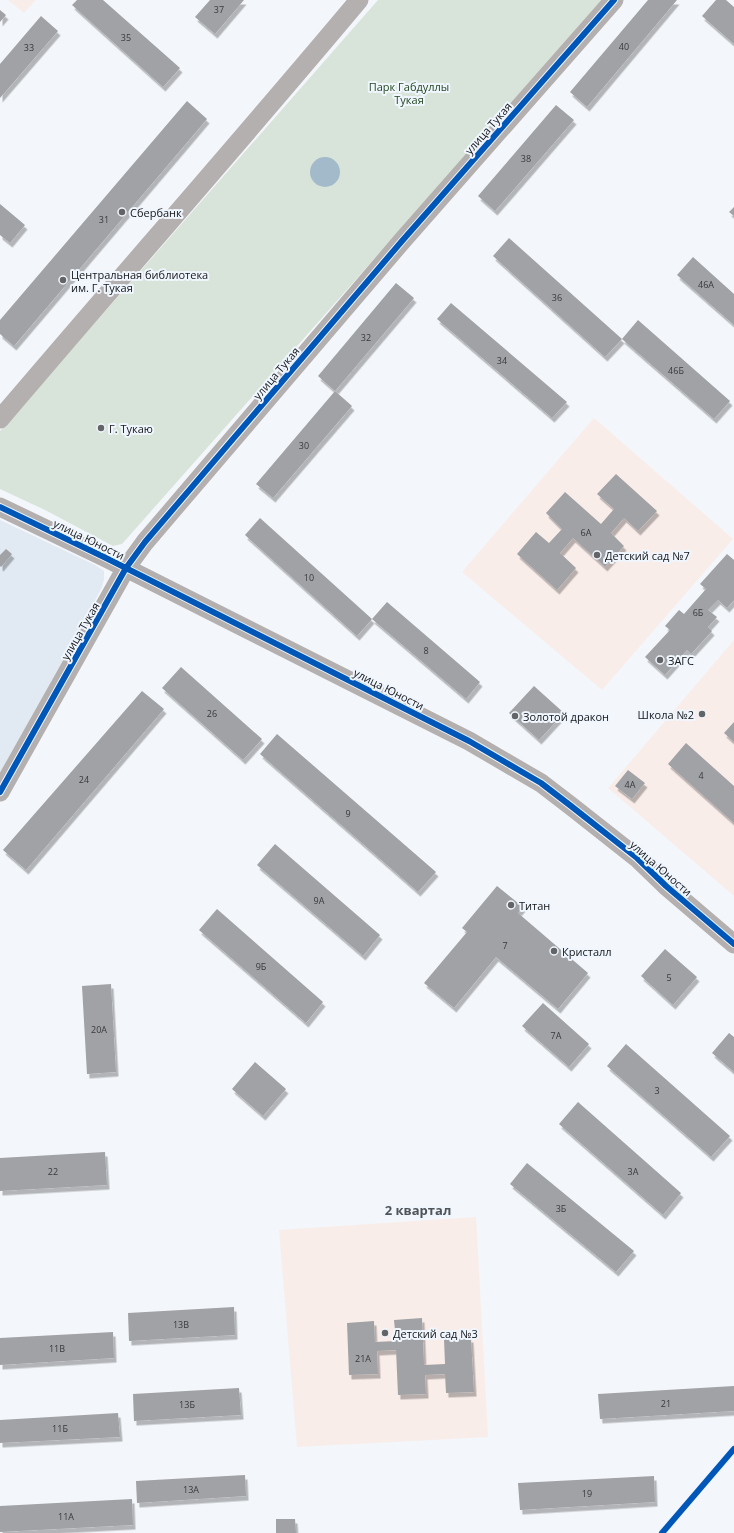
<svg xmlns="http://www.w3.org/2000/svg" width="734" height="1533" font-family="'Open Sans',sans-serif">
  <defs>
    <filter id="shadow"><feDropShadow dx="2.5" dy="4.5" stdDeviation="0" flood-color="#0004"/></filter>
  </defs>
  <rect width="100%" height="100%" fill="#f3f6fa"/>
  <path fill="#e1e9f2" d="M 0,520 L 95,565 L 104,571 L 104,579 L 102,587 L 0,783 Z"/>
  <path fill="#f9ede9" d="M 8,0 L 36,0 L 24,13 Z
    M 594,418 L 733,539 L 602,690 L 462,572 Z
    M 734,640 L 734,896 L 608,788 Z
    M 476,1217 L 488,1437 L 297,1447 L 279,1230 Z"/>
  <path fill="#d8e4da" d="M 378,0 L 603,0 L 122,544 L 113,546 L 45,510 L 0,489 L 0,431 Z"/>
  <path fill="#a2bac9" d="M310 172a15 15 0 1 1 30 0a15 15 0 1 1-30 0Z"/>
  <path fill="#a1a2a5" filter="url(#shadow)" d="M 77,0 L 103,0 L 180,68 L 163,87 L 72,5 Z
    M 210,0 L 244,0 L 215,34 L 195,17 Z
    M 648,0 L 677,0 L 587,107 L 570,92 Z
    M 716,0 L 726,0 L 734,7 L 734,44 L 702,16 Z
    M 0,10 L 6,15 L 0,22 Z
    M 41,16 L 58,31 L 0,98 L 0,64 Z
    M 187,101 L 207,119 L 14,346 L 0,334 L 0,320 Z
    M 556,105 L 574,120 L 495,211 L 478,196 Z
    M 0,204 L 25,225 L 10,243 L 0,235 Z
    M 734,207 L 734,216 L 729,212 Z
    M 509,238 L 622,339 L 605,357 L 493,256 Z
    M 693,257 L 734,294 L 734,325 L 677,275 Z
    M 396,283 L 414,298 L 335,391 L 318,376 Z
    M 451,303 L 567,402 L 552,418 L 437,319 Z
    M 638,320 L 730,401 L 714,419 L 622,339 Z
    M 335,391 L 352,406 L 273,498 L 256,484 Z
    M 616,474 L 657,511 L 638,531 L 624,518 L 611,533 L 624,546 L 605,567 L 573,538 L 560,553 L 576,568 L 557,590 L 517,554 L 536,532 L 549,543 L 562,529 L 546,513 L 565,492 L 601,524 L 614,509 L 597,494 Z
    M 260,518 L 372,619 L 387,602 L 480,682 L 466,699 L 372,619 L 357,636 L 245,535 Z
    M 6,549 L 12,554 L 1,567 L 0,566 L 0,555 Z
    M 727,554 L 734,560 L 734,600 L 727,608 L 718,600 L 708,610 L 717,617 L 708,627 L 712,631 L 691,654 L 687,650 L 665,675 L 645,657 L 670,630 L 665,626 L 679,610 L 684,614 L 706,589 L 700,584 Z
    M 181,667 L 262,739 L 243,760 L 162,688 Z
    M 534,686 L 564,713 L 539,740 L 509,713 Z
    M 142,691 L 164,709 L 26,870 L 3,850 Z
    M 734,722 L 734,742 L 724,733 Z
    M 277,734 L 436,872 L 418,892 L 260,754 Z
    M 686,743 L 734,786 L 734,823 L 668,764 Z
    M 628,770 L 645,783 L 632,799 L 615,786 Z
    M 275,844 L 380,935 L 363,956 L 257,865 Z
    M 497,886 L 523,907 L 518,913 L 588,973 L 558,1009 L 496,957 L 454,1008 L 424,983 L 467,932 L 462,928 Z
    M 217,909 L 323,1002 L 306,1023 L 199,930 Z
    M 665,949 L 697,977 L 673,1005 L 641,976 Z
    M 111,984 L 116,1072 L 87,1074 L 82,986 Z
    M 543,1003 L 589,1044 L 569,1067 L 522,1026 Z
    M 729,1033 L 734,1037 L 734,1072 L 712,1053 Z
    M 626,1044 L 730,1136 L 711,1157 L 607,1066 Z
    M 255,1062 L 286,1089 L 263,1116 L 232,1089 Z
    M 578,1102 L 681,1193 L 663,1215 L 559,1124 Z
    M 105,1152 L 107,1185 L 0,1191 L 0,1158 Z
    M 527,1163 L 634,1251 L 616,1272 L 510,1184 Z
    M 234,1307 L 235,1335 L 129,1341 L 128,1313 Z
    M 422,1318 L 424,1365 L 445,1364 L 444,1339 L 471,1338 L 474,1392 L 446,1393 L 445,1374 L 425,1375 L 426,1394 L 398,1395 L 396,1350 L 377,1351 L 378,1374 L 349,1375 L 347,1323 L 374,1321 L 375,1342 L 396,1341 L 394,1320 Z
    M 113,1332 L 114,1358 L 0,1365 L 0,1338 Z
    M 734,1386 L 734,1411 L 600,1419 L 598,1394 Z
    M 239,1388 L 241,1415 L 134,1421 L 133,1394 Z
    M 118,1413 L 120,1437 L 0,1443 L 0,1420 Z
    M 245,1475 L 246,1496 L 137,1503 L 136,1481 Z
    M 654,1476 L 655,1502 L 520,1510 L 518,1483 Z
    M 132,1499 L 133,1525 L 0,1532 L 0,1506 Z
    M 276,1519 L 295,1519 L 296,1533 L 276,1533 Z"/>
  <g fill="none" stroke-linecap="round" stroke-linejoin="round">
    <path stroke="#b5b0b0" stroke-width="19" d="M 0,419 C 119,279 241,141 359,0
      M 0,507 L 106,558 L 469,741 L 541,783 L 571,806 L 637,858 L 666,886 L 734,944
      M 0,792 L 126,568 L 145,542 L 402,241 L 614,0"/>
    <g stroke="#f0f6fd" stroke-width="8">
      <path id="cycleway" d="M 0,507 L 106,558 L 469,741 L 541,783 L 571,806 L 637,858 L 666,886 L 734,944
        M 0,792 L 126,568 L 145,542 L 402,241 L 614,0
        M 662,1533 L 734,1449"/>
    </g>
    <use href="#cycleway" stroke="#0057b8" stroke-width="6"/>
  </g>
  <g fill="#626468" stroke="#f0f6fd" stroke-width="1.5">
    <circle cx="122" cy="212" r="4"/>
    <circle cx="63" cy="280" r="4"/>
    <circle cx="101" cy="428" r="4"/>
    <circle cx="597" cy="555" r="4"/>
    <circle cx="660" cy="660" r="4"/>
    <circle cx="702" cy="714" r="4"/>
    <circle cx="515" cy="716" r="4"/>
    <circle cx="511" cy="905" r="4"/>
    <circle cx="554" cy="951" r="4"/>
    <circle cx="385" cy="1333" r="4"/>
  </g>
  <g text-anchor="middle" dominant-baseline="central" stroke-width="4" stroke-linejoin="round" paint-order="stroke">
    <g font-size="9" fill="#37393c">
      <text x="219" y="9">37</text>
      <text x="126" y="37">35</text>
      <text x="624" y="46">40</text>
      <text x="29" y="47">33</text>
      <text x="526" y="158">38</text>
      <text x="104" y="219">31</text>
      <text x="706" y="284">46А</text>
      <text x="557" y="297">36</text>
      <text x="366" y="337">32</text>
      <text x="502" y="360">34</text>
      <text x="676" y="370">46Б</text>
      <text x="304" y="445">30</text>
      <text x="586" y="532">6А</text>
      <text x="309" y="577">10</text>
      <text x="698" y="612">6Б</text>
      <text x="426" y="650">8</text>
      <text x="212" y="713">26</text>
      <text x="701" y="775">4</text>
      <text x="84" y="779">24</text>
      <text x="630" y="784">4А</text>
      <text x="348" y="813">9</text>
      <text x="319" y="900">9А</text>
      <text x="505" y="945">7</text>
      <text x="261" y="966">9Б</text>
      <text x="669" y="977">5</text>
      <text x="99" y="1029">20А</text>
      <text x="556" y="1035">7А</text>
      <text x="657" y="1090">3</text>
      <text x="53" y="1171">22</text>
      <text x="633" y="1171">3А</text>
      <text x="561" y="1208">3Б</text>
      <text x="181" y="1324">13В</text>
      <text x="57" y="1348">11В</text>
      <text x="363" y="1358">21А</text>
      <text x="666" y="1403">21</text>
      <text x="187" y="1404">13Б</text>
      <text x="60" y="1428">11Б</text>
      <text x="191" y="1489">13А</text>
      <text x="587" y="1493">19</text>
      <text x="66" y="1516">11А</text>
    </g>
    <g font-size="11" fill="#234720" stroke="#f0f6fd">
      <text x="409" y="86">Парк Габдуллы<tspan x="409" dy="13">Тукая</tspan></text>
    </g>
    <g font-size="11" fill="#141619" stroke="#f0f6fd">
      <text transform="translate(488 128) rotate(-49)">улица Тукая</text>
      <text transform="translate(276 373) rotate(-50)">улица Тукая</text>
      <text transform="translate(89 539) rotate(26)">улица Юности</text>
      <text transform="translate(80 631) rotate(-60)">улица Тукая</text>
      <text transform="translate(389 689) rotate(27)">улица Юности</text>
      <text transform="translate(661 868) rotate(41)">улица Юности</text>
    </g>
    <g font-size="11" fill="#141619" stroke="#f0f6fd" text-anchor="start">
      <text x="130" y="212">Сбербанк</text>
      <text x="71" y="274">Центральная библиотека<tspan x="71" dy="13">им. Г. Тукая</tspan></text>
      <text x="109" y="428">Г. Тукаю</text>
      <text x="605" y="555">Детский сад №7</text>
      <text x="668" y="660">ЗАГС</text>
      <text x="694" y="714" text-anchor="end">Школа №2</text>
      <text x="523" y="716">Золотой дракон</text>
      <text x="519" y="905">Титан</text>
      <text x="562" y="951">Кристалл</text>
      <text x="393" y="1333">Детский сад №3</text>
    </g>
    <g font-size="13" font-weight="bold" fill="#4f5459" stroke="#f0f6fd">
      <text x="418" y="1210">2 квартал</text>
    </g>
  </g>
</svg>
